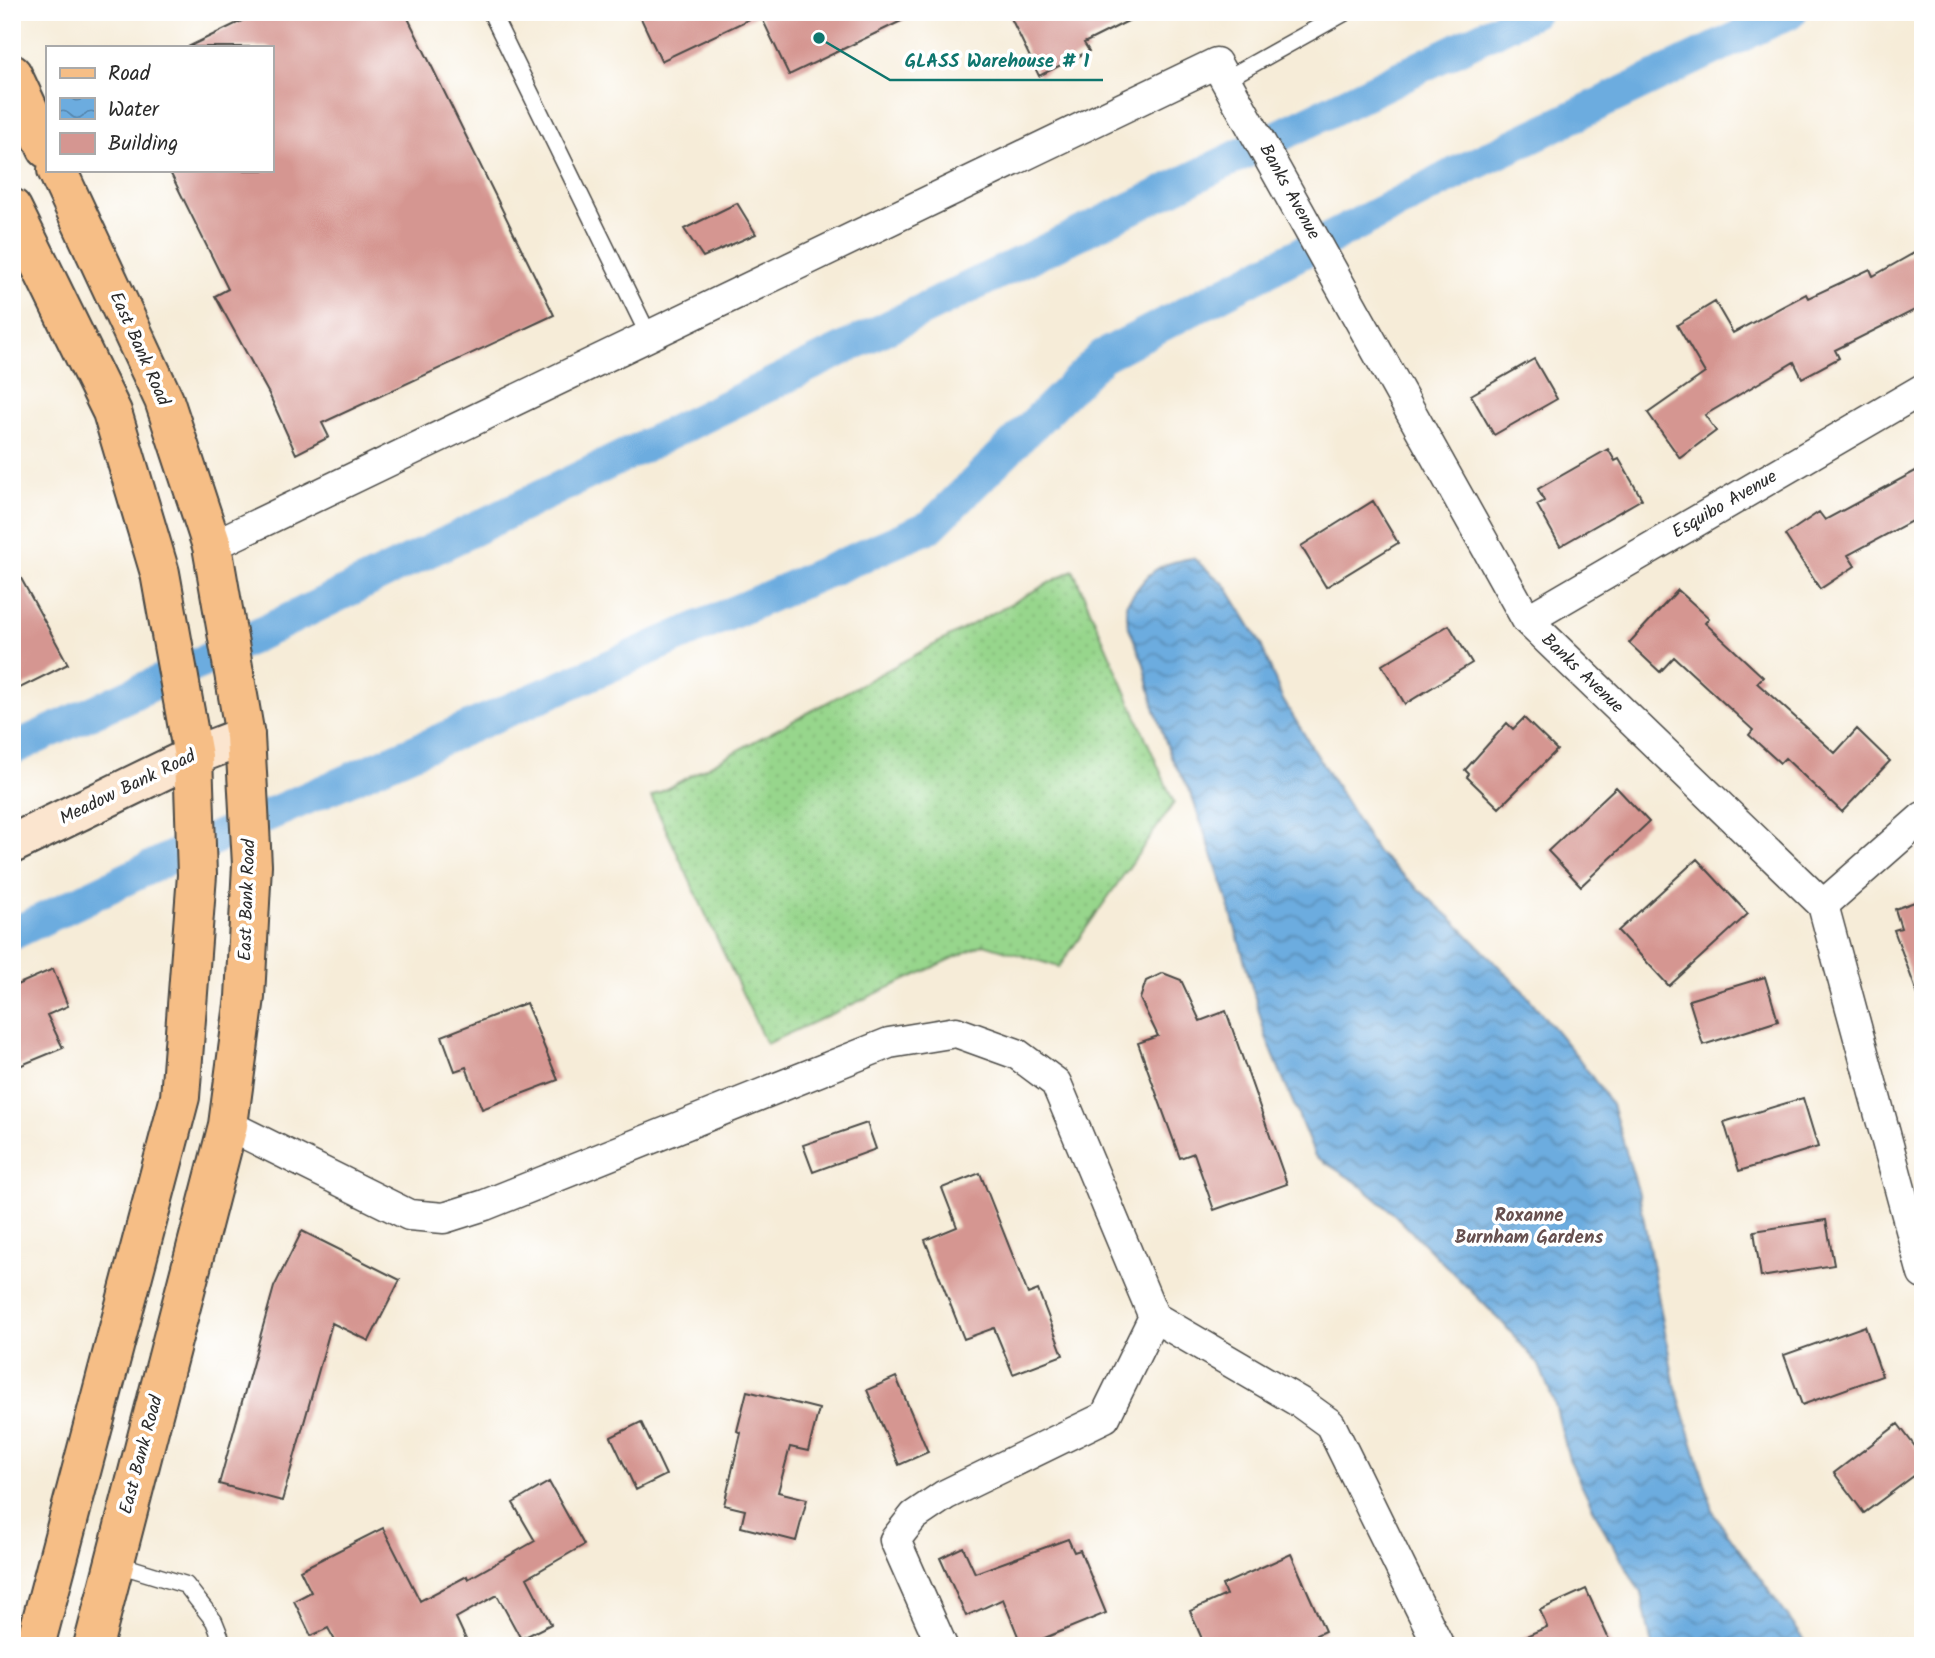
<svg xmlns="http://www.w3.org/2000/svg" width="1935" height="1658" font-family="Kalam,sans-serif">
  <defs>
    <pattern id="grass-dots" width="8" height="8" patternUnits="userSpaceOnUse" patternTransform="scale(1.75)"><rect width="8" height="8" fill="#97d68c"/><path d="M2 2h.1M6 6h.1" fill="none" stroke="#82b879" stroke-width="1.8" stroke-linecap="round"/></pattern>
    <pattern id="water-waves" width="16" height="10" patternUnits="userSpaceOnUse" patternTransform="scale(1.75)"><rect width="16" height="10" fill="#6cacdf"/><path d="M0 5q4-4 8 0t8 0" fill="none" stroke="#598cb5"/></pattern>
  </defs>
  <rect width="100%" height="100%" fill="#fff"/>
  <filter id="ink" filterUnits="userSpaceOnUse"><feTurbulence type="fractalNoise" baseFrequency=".0143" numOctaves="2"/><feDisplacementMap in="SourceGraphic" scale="14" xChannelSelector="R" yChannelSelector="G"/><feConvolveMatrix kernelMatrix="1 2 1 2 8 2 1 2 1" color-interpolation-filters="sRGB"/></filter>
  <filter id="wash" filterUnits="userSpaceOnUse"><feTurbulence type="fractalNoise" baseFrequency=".00686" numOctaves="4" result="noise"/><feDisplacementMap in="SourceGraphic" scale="28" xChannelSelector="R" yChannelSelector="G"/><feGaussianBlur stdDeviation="1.57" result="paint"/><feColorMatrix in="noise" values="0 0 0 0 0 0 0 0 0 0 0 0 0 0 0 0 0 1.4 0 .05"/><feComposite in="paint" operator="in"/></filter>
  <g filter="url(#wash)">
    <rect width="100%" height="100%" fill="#f6ecd8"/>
    <path fill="url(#grass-dots)" stroke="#61805c" stroke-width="2" d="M 1073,570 L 1174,803 L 1059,967 L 984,944 L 766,1044 L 651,797 Z"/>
    <path fill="url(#water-waves)" stroke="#4c6c85" stroke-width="2" d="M 1193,558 L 1226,586 L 1260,642 L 1283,700 L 1377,852 L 1453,920 L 1523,991 L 1577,1056 L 1612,1105 L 1639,1194 L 1674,1381 L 1715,1516 L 1809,1646 L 1652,1646 L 1641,1593 L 1601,1524 L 1569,1459 L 1555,1404 L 1539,1365 L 1502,1322 L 1394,1214 L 1356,1182 L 1315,1156 L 1266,1037 L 1226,895 L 1191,794 L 1171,757 L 1154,707 L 1144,664 L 1128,625 L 1126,604 C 1150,572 1153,564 1193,558 Z"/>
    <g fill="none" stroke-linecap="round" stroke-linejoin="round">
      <path stroke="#6cacdf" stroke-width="33" d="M 12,749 L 206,660 L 1533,12
        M 12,934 L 174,856 L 931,526 L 1102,356 L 1464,169 L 1791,12"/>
    </g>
    <g id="blocks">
      <path fill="#d59691" d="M 260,12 L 405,12 L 554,315 L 322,423 L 329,437 L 296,454 L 269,394 L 215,296 L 228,289 L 169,170 L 271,170 L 271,47 L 188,47 Z
        M 638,12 L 920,12 L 789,75 L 760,14 L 661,61 Z
        M 1008,12 L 1146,12 L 1084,43 L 1089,51 L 1039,76 Z
        M 737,203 L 756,234 L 703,257 L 684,229 Z
        M 1923,248 L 1923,306 L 1835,350 L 1839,358 L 1802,378 L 1794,362 L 1705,415 L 1716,431 L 1680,458 L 1648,413 L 1705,373 L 1677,325 L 1715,302 L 1733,333 L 1806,294 L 1808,298 L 1870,269 L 1873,276 Z
        M 1534,359 L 1557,399 L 1494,435 L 1471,395 Z
        M 1608,449 L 1615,461 L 1619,459 L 1642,499 L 1560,546 L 1537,505 L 1544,501 L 1538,489 Z
        M 1923,467 L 1923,515 L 1848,555 L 1855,566 L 1820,589 L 1785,535 L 1819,512 L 1825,520 Z
        M 1373,501 L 1398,543 L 1326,587 L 1301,546 Z
        M 12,562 L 68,664 L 12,692 Z
        M 1678,590 L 1709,618 L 1705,623 L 1763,677 L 1757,683 L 1835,753 L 1857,729 L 1890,761 L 1842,812 L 1785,758 L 1780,763 L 1749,735 L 1753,730 L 1674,657 L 1660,672 L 1629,643 Z
        M 1449,625 L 1472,663 L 1405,704 L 1382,665 Z
        M 1524,718 L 1557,750 L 1499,808 L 1467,777 L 1469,774 L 1465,770 L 1507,723 L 1513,729 Z
        M 1616,787 L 1649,822 L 1581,886 L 1548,851 Z
        M 1697,859 L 1748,914 L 1669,986 L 1618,931 Z
        M 1923,899 L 1923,1000 L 1920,1001 L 1894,930 L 1901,928 L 1895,909 Z
        M 53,969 L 68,1006 L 47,1015 L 63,1048 L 12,1069 L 12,987 Z
        M 1163,973 L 1181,980 L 1200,1021 L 1226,1011 L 1287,1184 L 1214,1210 L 1194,1153 L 1180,1158 L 1138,1043 L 1158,1036 L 1140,999 L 1146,981 Z
        M 1765,977 L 1778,1021 L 1703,1045 L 1689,1000 Z
        M 526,1003 L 558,1080 L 482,1109 L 466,1067 L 455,1071 L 442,1036 Z
        M 1803,1098 L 1818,1147 L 1739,1171 L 1724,1122 Z
        M 867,1123 L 876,1149 L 813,1172 L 803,1145 Z
        M 980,1173 L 1028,1294 L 1038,1290 L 1063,1355 L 1013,1374 L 994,1328 L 964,1339 L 925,1240 L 957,1227 L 942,1188 Z
        M 1826,1220 L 1834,1265 L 1761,1277 L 1754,1231 Z
        M 302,1231 L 400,1280 L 369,1341 L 332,1323 L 282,1501 L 219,1484 L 274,1287 Z
        M 1865,1326 L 1882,1376 L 1802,1405 L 1784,1355 Z
        M 896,1377 L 928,1452 L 899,1465 L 867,1390 Z
        M 747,1391 L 819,1409 L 808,1451 L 790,1447 L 778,1492 L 807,1499 L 796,1541 L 741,1527 L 745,1510 L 724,1505 L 741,1433 L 737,1431 Z
        M 641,1422 L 666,1475 L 636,1490 L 611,1437 Z
        M 1898,1424 L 1923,1457 L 1923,1469 L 1864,1513 L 1834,1473 Z
        M 549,1482 L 584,1545 L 527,1578 L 551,1624 L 521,1639 L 497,1595 L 456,1618 L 469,1646 L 338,1646 L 328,1628 L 311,1636 L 294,1601 L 311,1592 L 300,1570 L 383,1528 L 420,1601 L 467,1576 L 468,1579 L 535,1541 L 513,1503 Z
        M 1068,1539 L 1074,1552 L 1080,1550 L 1106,1613 L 1025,1646 L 1022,1646 L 1003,1599 L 966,1616 L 940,1558 L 963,1547 L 975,1573 Z
        M 1291,1554 L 1325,1631 L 1292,1646 L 1205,1646 L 1190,1611 L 1226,1595 L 1222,1585 Z
        M 1586,1589 L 1612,1646 L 1503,1646 L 1547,1627 L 1540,1610 Z"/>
    </g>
  </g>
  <g filter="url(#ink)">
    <use href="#blocks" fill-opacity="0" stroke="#494845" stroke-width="2"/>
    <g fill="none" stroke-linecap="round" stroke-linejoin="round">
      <g stroke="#494845" stroke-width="19">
        <path id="service" d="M 491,12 L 649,336
          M 1226,79 L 1346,12
          M 114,1563 L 186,1585 L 214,1621 L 224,1646"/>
      </g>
      <g stroke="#494845" stroke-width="33">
        <path id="minor" d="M 212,546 L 1216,63 L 1527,620 L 1823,905 L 1923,1274
          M 1527,620 L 1923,389
          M 1823,905 L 1923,817
          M 228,1125 L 409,1215 L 444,1218 L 485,1205 L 889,1043 L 956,1032 L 1017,1054 L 1056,1083 L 1154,1317 L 1301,1403 L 1330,1424 L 1439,1646
          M 942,1646 L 895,1540 L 914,1516 L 945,1495 L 1105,1417 L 1154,1317"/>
      </g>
      <g stroke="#494845" stroke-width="42">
        <path id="secondary" d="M 12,844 L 193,756 L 245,736"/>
      </g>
      <g stroke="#494845" stroke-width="42">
        <path id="primary" d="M 12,74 L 47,149
          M 57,170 L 164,400 L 212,546 L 245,736 L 252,865 L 245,997 L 228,1125 L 93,1646
          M 12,208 L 112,412 L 160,573 L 193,756 L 197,875 L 180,1097 L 35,1646"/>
      </g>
      <use href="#service" stroke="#fff" stroke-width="16"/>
      <use href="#minor" stroke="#fff" stroke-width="30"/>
      <use href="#secondary" stroke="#fbe5cf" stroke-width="38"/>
      <use href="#primary" stroke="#f6be86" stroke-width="38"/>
    </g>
  </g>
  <g text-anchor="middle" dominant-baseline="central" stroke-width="7" stroke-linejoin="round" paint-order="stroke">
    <g font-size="18" fill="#2b2b2b" stroke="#fff">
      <text transform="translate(1289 192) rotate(61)">Banks Avenue</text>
      <text transform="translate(139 349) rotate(66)">East Bank Road</text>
      <text transform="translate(1725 505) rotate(-30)">Esquibo Avenue</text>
      <text transform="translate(1582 674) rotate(44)">Banks Avenue</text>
      <text transform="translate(128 788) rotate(-26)">Meadow Bank Road</text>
      <text transform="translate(248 900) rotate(-88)">East Bank Road</text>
      <text transform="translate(142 1455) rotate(-75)">East Bank Road</text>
    </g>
    <g font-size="19" font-weight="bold" fill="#66504f" stroke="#fff">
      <text x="1529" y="1216">Roxanne<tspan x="1529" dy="22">Burnham Gardens</tspan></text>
    </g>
  </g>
  <path fill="none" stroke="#0f766e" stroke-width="2.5" d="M819 38L890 80H1103"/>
  <circle fill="#0f766e" stroke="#fff" stroke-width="2.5" cx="819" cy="38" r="7"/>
  <g font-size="19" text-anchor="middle" font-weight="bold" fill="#0f766e" stroke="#fff" stroke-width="7" stroke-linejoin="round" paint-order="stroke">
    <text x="997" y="67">GLASS Warehouse # 1</text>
  </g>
  <rect width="1935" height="1658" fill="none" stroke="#fff" stroke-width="42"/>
  <rect x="46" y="46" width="228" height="126" fill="#ffffff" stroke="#aaaaaa" stroke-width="2"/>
  <rect x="60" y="68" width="35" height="10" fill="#f6be86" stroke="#aaaaaa" stroke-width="2"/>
  <text x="108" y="80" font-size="21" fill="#2b2b2b">Road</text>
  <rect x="60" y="98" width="35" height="21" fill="url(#water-waves)" stroke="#aaaaaa" stroke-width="2"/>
  <text x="108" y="116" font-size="21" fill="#2b2b2b">Water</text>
  <rect x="60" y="133" width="35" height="21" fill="#d59691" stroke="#aaaaaa" stroke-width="2"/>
  <text x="108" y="150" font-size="21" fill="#2b2b2b">Building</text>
</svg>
